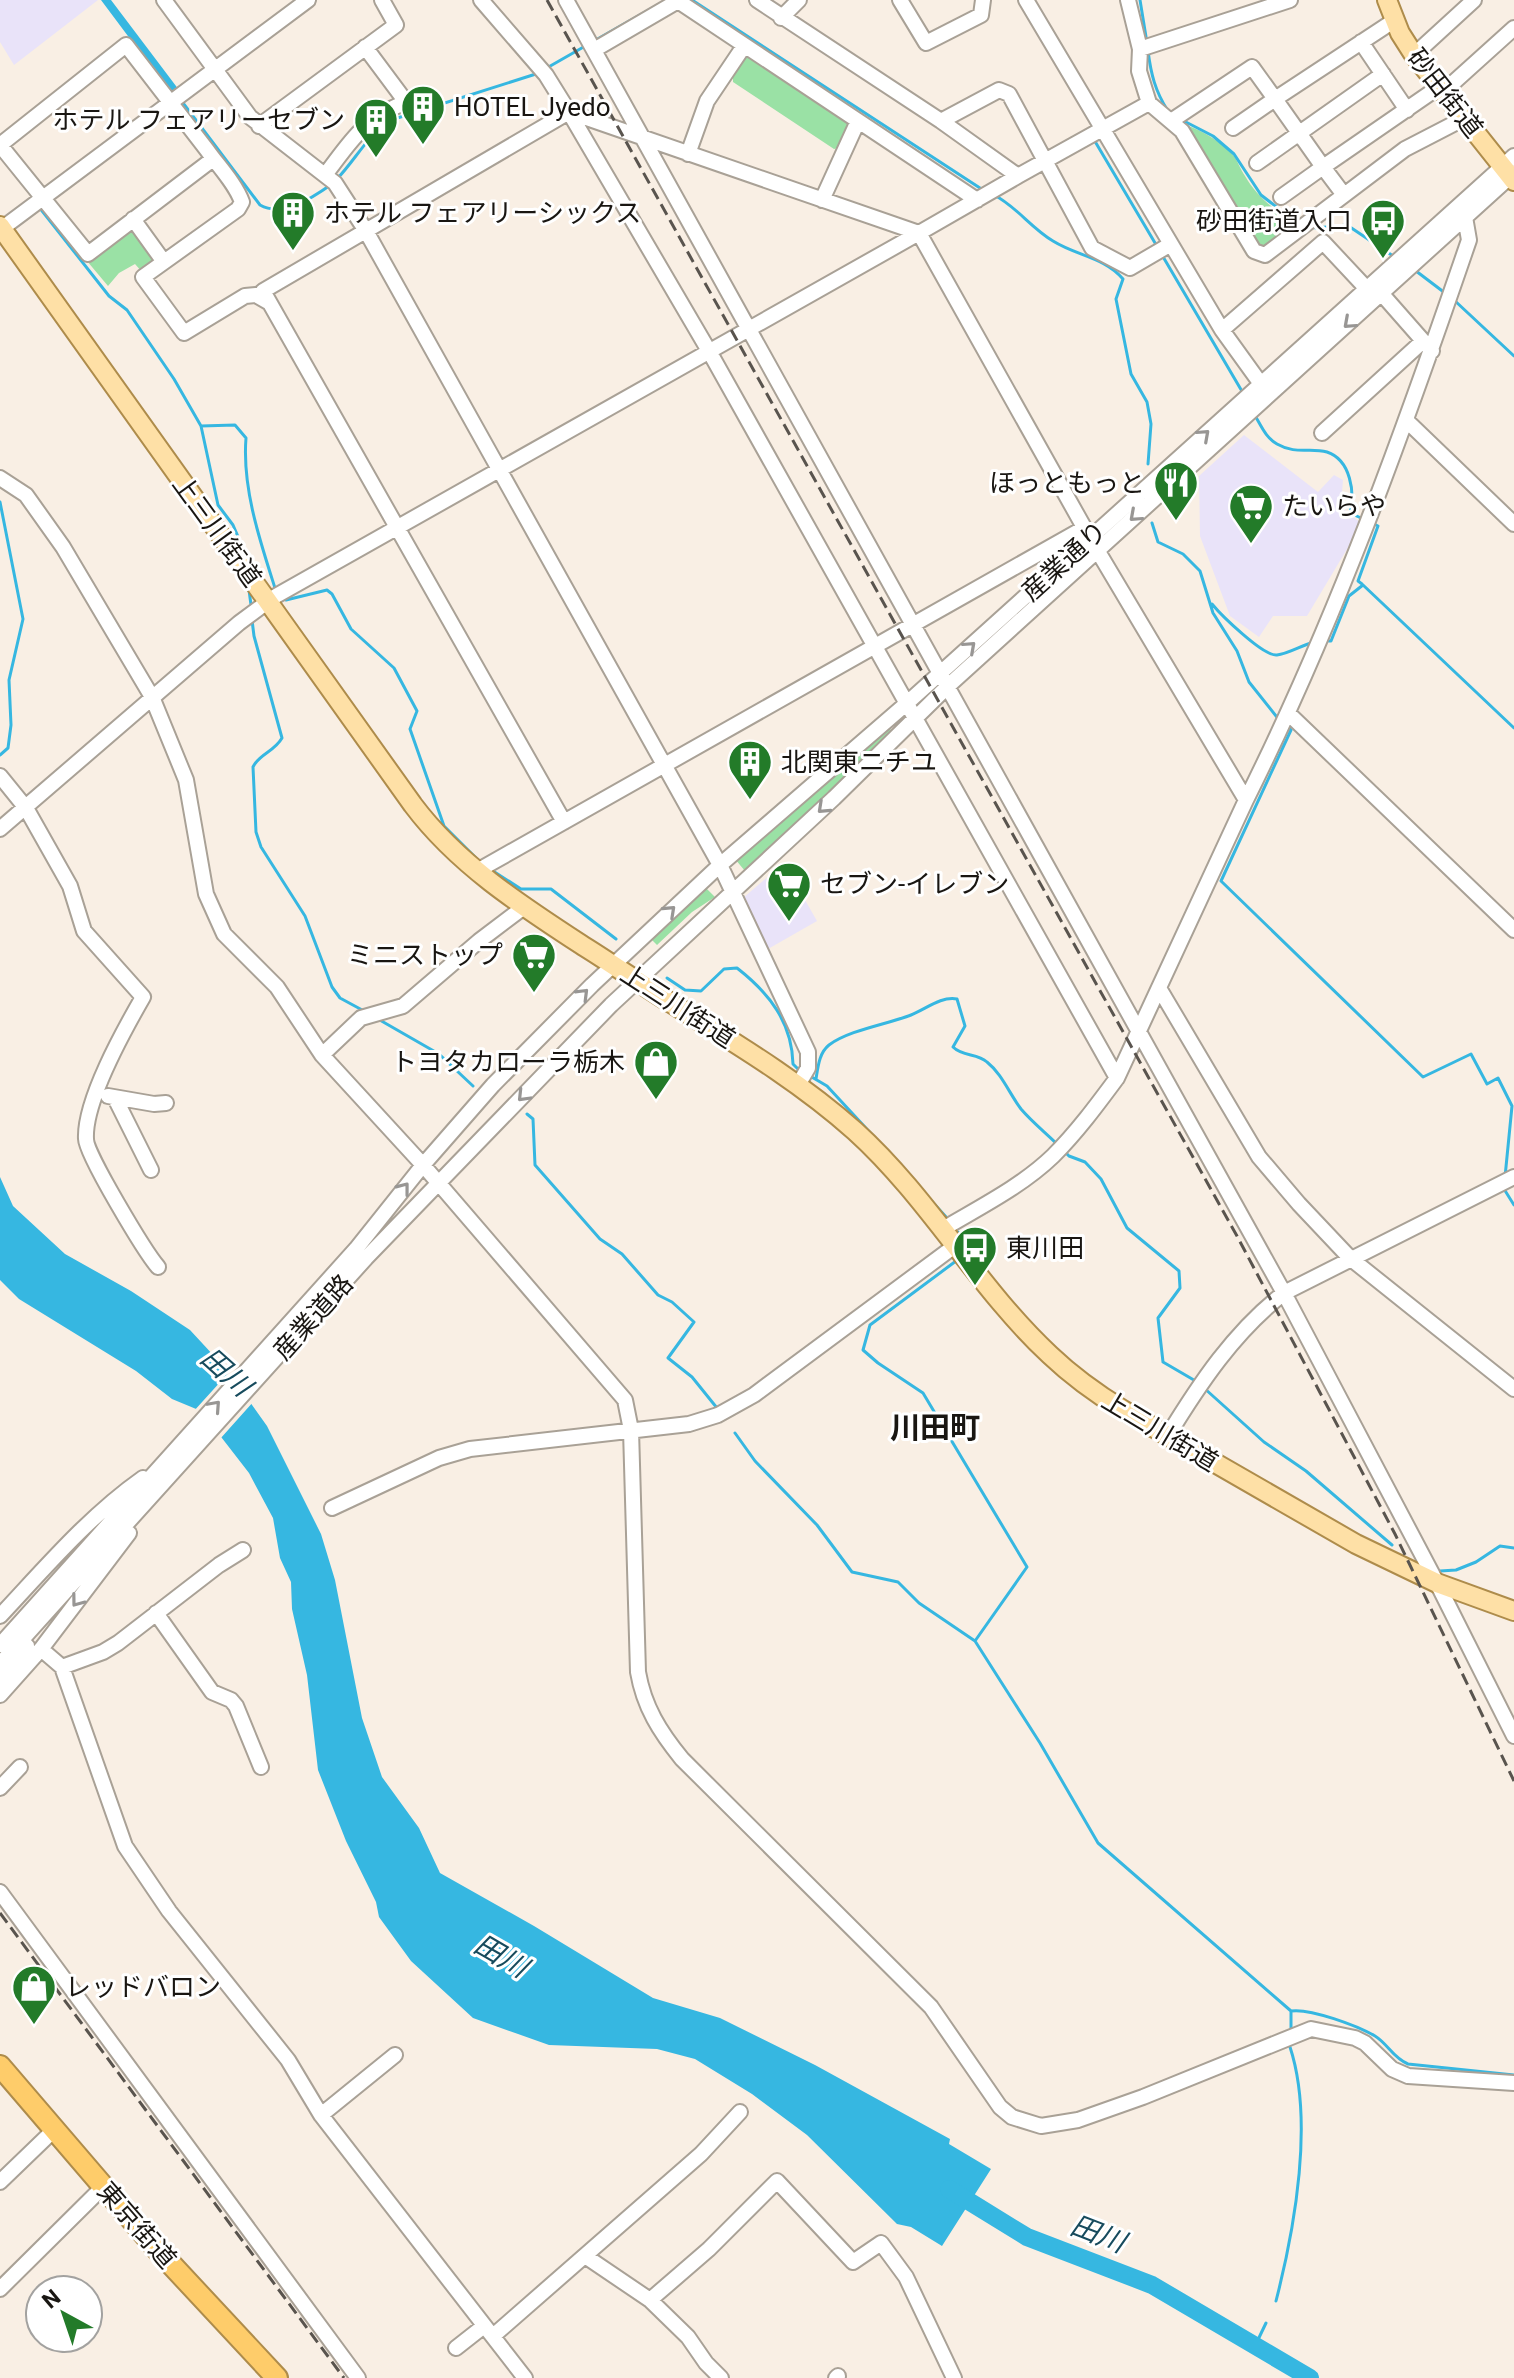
<svg xmlns="http://www.w3.org/2000/svg" width="1514" height="2378" font-family="Roboto,'Noto Sans JP',sans-serif">
  <rect width="100%" height="100%" fill="#f9efe4"/>
  <path fill="#e9e3f9" d="M 0,0 L 98,0 L 14,65 L 0,42 Z
    M 1244,435 L 1318,492 L 1334,475 L 1343,480 L 1341,507 L 1362,524 L 1307,616 L 1273,616 L 1259,637 L 1230,616 L 1200,536 L 1199,476 Z
    M 784,863 L 817,921 L 768,949 L 743,898 Z"/>
  <path fill="#9ae1a5" d="M 751,55 L 849,120 L 851,127 L 842,147 L 834,149 L 733,82 L 733,74 L 744,56 Z
    M 1186,125 C 1203,131 1220,141 1233,155 C 1238,161 1240,169 1245,176 C 1257,197 1279,215 1301,224 L 1266,249 L 1258,246 Z
    M 131,228 L 156,256 L 155,262 L 142,272 L 135,264 L 119,273 L 108,286 L 87,261 Z
    M 888,727 L 893,732 L 745,871 L 735,859 Z
    M 704,886 L 715,897 L 692,912 L 657,945 L 649,937 Z"/>
  <path fill="#36b7e1" d="M 101,0 L 111,0 L 179,90 L 172,95 Z
    M 0,1177 L 13,1206 L 65,1254 L 131,1291 L 190,1330 L 227,1370 L 267,1426 L 321,1534 L 335,1580 L 362,1718 L 382,1777 L 419,1828 L 440,1873 L 534,1926 L 653,1998 L 720,2018 L 815,2065 L 950,2139 L 949,2144 L 991,2169 L 942,2246 L 911,2227 L 897,2224 L 807,2135 L 752,2094 L 695,2059 L 657,2049 L 549,2045 L 473,2018 L 411,1961 L 379,1917 L 376,1902 L 346,1841 L 318,1770 L 307,1675 L 292,1609 L 291,1582 L 280,1558 L 273,1518 L 249,1473 L 201,1411 L 172,1399 L 136,1371 L 19,1299 L 0,1280 Z"/>
  <path fill="#f9efe4" d="M 232,1369 L 254,1401 L 220,1439 L 199,1414 L 193,1412 Z"/>
  <g fill="none" stroke-linecap="round" stroke-linejoin="round">
    <path stroke="#36b7e1" stroke-width="3" d="M 692,0 L 983,190
      M 1140,0 L 1147,43
      M 594,41 L 661,3
      M 1148,51 C 1151,74 1155,91 1168,111
      M 545,69 L 587,45
      M 180,99 L 260,205 C 283,218 312,198 332,184
      M 1180,119 L 1213,136 L 1234,154 L 1261,195 L 1292,219 L 1299,222
      M 1093,138 L 1158,248
      M 337,179 C 355,160 367,137 388,121 L 539,73
      M 994,195 C 1016,206 1031,228 1053,241 C 1077,256 1104,257 1123,279 L 1116,299 L 1131,374 L 1147,402 L 1151,424 L 1148,464
      M 39,207 L 109,296 L 127,310 L 174,379 L 201,426 L 218,505 L 233,525 L 249,562
      M 1310,226 L 1316,228 L 1347,225 L 1396,258
      M 1162,255 L 1243,393
      M 1416,271 L 1445,293
      M 1454,300 L 1514,356
      M 1254,414 C 1261,425 1265,437 1277,444 C 1296,455 1310,447 1327,452 C 1351,460 1355,493 1350,513 L 1361,518
      M 201,426 L 235,425 L 246,438 C 242,488 260,541 275,588
      M 0,502 L 23,619 L 9,680 L 11,725 L 8,748 L 0,755
      M 1152,523 L 1158,542 L 1183,554 L 1200,571 L 1213,613 L 1237,651 L 1249,682 L 1280,721
      M 1362,584 L 1358,581 L 1378,526 L 1374,524
      M 249,590 L 251,605
      M 286,600 L 327,590 L 332,594 L 351,629 L 394,668 L 417,711 L 410,729 L 444,826 L 480,862
      M 1212,604 C 1221,615 1264,657 1277,655 C 1288,654 1302,645 1314,642
      M 252,620 L 254,636 L 282,738 C 274,752 259,754 253,767 L 256,832 L 261,847 L 305,916 L 332,987 L 340,998 L 364,1011
      M 1329,641 L 1331,641 L 1349,596 L 1363,585 L 1514,728
      M 1286,726 L 1291,730 L 1221,881 L 1423,1077 L 1471,1054 L 1487,1084 L 1498,1078 L 1512,1106 L 1505,1177
      M 493,871 L 521,889 L 551,889 L 616,939
      M 667,978 L 685,990 L 701,991 L 724,969 L 737,968 C 769,993 792,1022 793,1064 L 799,1070
      M 378,1019 L 439,1054 L 473,1086
      M 810,1076 L 827,1086 L 876,1139
      M 816,1079 C 818,1067 819,1053 829,1045 C 849,1030 888,1024 911,1015 C 926,1009 941,996 957,999 L 965,1026 L 953,1047 C 963,1057 977,1053 987,1062 C 1002,1074 1009,1093 1021,1109 C 1032,1122 1046,1133 1058,1145
      M 527,1114 L 533,1119 L 535,1165 L 600,1239 L 622,1254 L 658,1295 L 672,1302 L 694,1322 L 668,1358 L 692,1377 L 717,1408
      M 1063,1150 L 1069,1156 L 1085,1162 L 1101,1179 L 1127,1228 L 1179,1271 L 1180,1288 L 1158,1318 L 1163,1362 L 1199,1383
      M 1504,1189 L 1514,1205
      M 927,1196 L 947,1218
      M 958,1232 L 964,1240
      M 956,1261 L 870,1325 L 863,1350 L 878,1363 L 923,1393 L 1027,1567 L 975,1641 L 1040,1743 L 1098,1843 L 1291,2011 L 1291,2029
      M 1204,1388 L 1264,1442 L 1306,1471 L 1392,1545
      M 735,1433 L 755,1461 L 817,1525 L 852,1572 L 898,1582 L 919,1603 L 975,1641
      M 1440,1571 L 1456,1570 L 1476,1562 L 1500,1546 L 1514,1548
      M 1291,2011 C 1310,2008 1358,2026 1375,2036 C 1388,2044 1393,2058 1408,2064 L 1514,2075
      M 1276,2301 C 1295,2227 1314,2120 1290,2047
      M 1255,2346 L 1266,2323"/>
    <path stroke="#36b7e1" stroke-width="18" d="M 949,2189 L 1027,2237 L 1152,2285 L 1310,2378"/>
    <g stroke="#a9a196" stroke-width="18">
      <path id="minor" d="M 164,0 L 250,117 L 335,183 L 366,231 L 720,865 L 808,1052 L 808,1068 L 798,1085
        M 481,0 L 546,75 L 569,112 L 709,351 L 1117,1078
        M 566,0 L 1284,1293 L 1437,1583 L 1514,1736
        M 757,0 L 941,121 L 1018,176 L 1149,103 L 1139,71 L 1140,49 L 1128,0
        M 900,0 L 926,43 L 981,15 L 983,0
        M 1026,0 L 1222,330 L 1266,391
        M 781,18 L 799,0
        M 1395,20 L 1275,99 L 1323,167 L 1439,87
        M 1361,42 L 1407,110
        M 1140,49 L 1290,0
        M 594,50 L 678,1 L 977,200
        M 1414,55 L 1474,0
        M 1443,92 L 1514,28
        M 1149,103 L 1182,131 L 1254,251 L 1265,255 L 1405,149 L 1463,119
        M 941,121 L 999,90 L 1009,94 L 1092,248 L 1130,268 L 1171,244
        M 1171,121 L 1252,67 L 1275,99 L 1233,128
        M 259,126 L 396,25 L 382,0
        M 688,154 L 707,101 L 744,46
        M 213,159 L 88,254 L 0,145 L 126,45 C 153,80 180,115 207,150 C 219,167 235,183 242,202 L 238,209 L 143,277 L 184,333 L 245,296 L 256,295 L 268,302
        M 1257,163 L 1383,74
        M 325,175 C 352,140 362,120 406,102 L 365,47
        M 1281,197 L 1323,167 L 1344,195
        M 822,200 L 858,121
        M 133,219 L 164,262
        M 0,230 L 308,0
        M 1222,330 L 1323,242 L 1367,289 L 1381,293 L 1432,351
        M 1408,422 L 1514,524
        M 1322,433 L 1423,341
        M 0,478 L 26,495 L 63,547 L 152,697 L 186,780 L 206,894 L 224,934 L 277,987 L 322,1055 L 423,1165 L 625,1400 L 631,1430 L 638,1672 C 644,1707 660,1732 682,1759 L 931,2007 L 1000,2107 L 1012,2117 L 1041,2126 L 1078,2120 L 1143,2097 L 1311,2029 L 1355,2038 L 1365,2043 L 1392,2069 L 1408,2076 L 1514,2083
        M 1289,714 L 1514,930
        M 0,776 L 26,808 L 70,886 L 84,931 L 143,997 C 124,1030 84,1101 86,1139 C 86,1154 145,1252 158,1267
        M 1246,800 C 1336,620 1404,430 1469,240 L 1465,217
        M 564,822 L 263,291 L 569,112 L 919,233 L 1018,176
        M 0,829 L 239,623 L 274,597 L 919,233 L 1090,538 L 1246,800 L 1117,1078 C 1097,1105 1077,1132 1053,1156 C 1022,1186 980,1207 943,1229
        M 477,871 L 1084,528
        M 1159,988 L 1259,1157 L 1299,1204 L 1350,1258 L 1514,1389
        M 322,1055 L 361,1018 L 403,1006 L 479,941 L 524,907
        M 108,1096 L 154,1104 L 166,1103
        M 115,1098 L 151,1170
        M 1167,1437 C 1200,1383 1234,1332 1284,1293 L 1514,1177
        M 332,1508 L 439,1458 L 470,1449 L 689,1424 L 718,1415 L 754,1395 L 956,1245
        M 156,1613 L 212,1692 L 231,1700 L 236,1706 L 261,1767
        M 0,1616 C 45,1568 89,1516 143,1478
        M 0,1645 L 356,1249 L 423,1165 L 493,1085 L 592,985 L 720,865 L 906,704 L 1514,156
        M 41,1649 L 62,1667 L 125,1846 L 169,1911 L 288,2060 L 321,2115 L 525,2378
        M 0,1664 L 366,1258 L 611,1005 L 834,798 L 948,686 L 1514,173
        M 62,1667 L 103,1652 L 118,1643 L 219,1565 L 243,1550
        M 0,1679 L 27,1646
        M 0,1695 L 41,1649 L 129,1533
        M 0,1788 L 20,1767
        M 0,1892 L 358,2378
        M 321,2115 L 395,2055
        M 0,2182 L 55,2129
        M 585,2256 L 650,2300 L 709,2249 L 777,2181 L 853,2262 L 881,2243 L 906,2277 L 954,2378
        M 0,2289 L 104,2186
        M 650,2300 L 688,2337 L 706,2363 L 721,2378
        M 493,2336 L 701,2154 L 740,2112
        M 456,2348 L 484,2326
        M 836,2378 L 838,2376"/>
    </g>
    <g stroke="#ae8c4b" stroke-width="22">
      <path id="major" d="M 1387,0 L 1400,33 L 1414,55 L 1514,181
        M 0,226 L 413,805 C 458,865 522,906 585,947 C 614,965 642,985 671,1003 C 735,1043 799,1081 855,1131 C 929,1198 978,1288 1050,1355 C 1072,1376 1097,1394 1123,1410 L 1356,1544 L 1437,1583 L 1514,1611"/>
    </g>
    <g stroke="#ae8c4b" stroke-width="24">
      <path id="highway" d="M 0,2066 L 156,2248 L 277,2378"/>
    </g>
    <use href="#minor" stroke="#fff" stroke-width="14"/>
    <use href="#major" stroke="#fee0a6" stroke-width="18"/>
    <use href="#highway" stroke="#fecc6a" stroke-width="20"/>
    <path stroke="#59544e" stroke-width="3" stroke-dasharray="12 6" stroke-linecap="butt" d="M 547,0 L 1237,1236 L 1395,1534 L 1514,1781
      M 0,1913 L 344,2378"/>
  </g>
  <defs><path id="oneway-chevron" d="M-2-3.5L2.5 0L-2 3.5" fill="none" stroke-width="1.6" stroke-linecap="round" stroke-linejoin="round" transform="scale(2)"/></defs>
  <g stroke="#989694">
    <use href="#oneway-chevron" transform="translate(1349 323) rotate(138)"/>
    <use href="#oneway-chevron" transform="translate(1204 435) rotate(-42)"/>
    <use href="#oneway-chevron" transform="translate(1135 516) rotate(138)"/>
    <use href="#oneway-chevron" transform="translate(970 647) rotate(-42)"/>
    <use href="#oneway-chevron" transform="translate(823 808) rotate(137)"/>
    <use href="#oneway-chevron" transform="translate(670 911) rotate(-43)"/>
    <use href="#oneway-chevron" transform="translate(583 994) rotate(-45)"/>
    <use href="#oneway-chevron" transform="translate(523 1096) rotate(134)"/>
    <use href="#oneway-chevron" transform="translate(404 1188) rotate(-52)"/>
    <use href="#oneway-chevron" transform="translate(215 1406) rotate(-48)"/>
    <use href="#oneway-chevron" transform="translate(77 1601) rotate(127)"/>
  </g>
  <defs>
    <g id="building-pin" transform="scale(2.3)"><path d="M0 17L-7.5 6A9.5 9.5 0 1 1 7.5 6Z" fill="#237b29" stroke="#fff"/><path d="M-4-6H4V6H1V3H-1V6H-4ZM-2.5-4.3h1.7v1.8h-1.7ZM.8-4.3h1.7v1.8H.8ZM-2.5-1h1.7V.8h-1.7ZM.8-1h1.7V.8H.8Z" fill="#fff"/></g>
    <g id="bus-pin" transform="scale(2.3)"><path d="M0 17L-7.5 6A9.5 9.5 0 1 1 7.5 6Z" fill="#237b29" stroke="#fff"/><path d="M-5-6H5V4H4V6H2V4H-2V6H-4V4H-5ZM-3.5-4V0h7V-4ZM-3.5 1.2v1.5H-2V1.2ZM2 1.2v1.5H3.5V1.2Z" fill="#fff"/></g>
    <g id="restaurant-pin" transform="scale(2.3)"><path d="M0 17L-7.5 6A9.5 9.5 0 1 1 7.5 6Z" fill="#237b29" stroke="#fff"/><path d="M-5-6h1v4h1v-4h1v4h1v-4h1v5L-1.5 .5V6h-2V.5L-5-1ZM5-6V6H3V1.5H1.5Q1.5-4 5-6Z" fill="#fff"/></g>
    <g id="supermarket-pin" transform="scale(2.3)"><path d="M0 17L-7.5 6A9.5 9.5 0 1 1 7.5 6Z" fill="#237b29" stroke="#fff"/><path d="M-6-5.5h2.5l.6 2H6L4.5 2H-2.5L-4.4-4H-6ZM-1.5 3.2a1.3 1.3 0 1 0 .1 0ZM3 3.2a1.3 1.3 0 1 0 .1 0Z" fill="#fff"/></g>
    <g id="shop-pin" transform="scale(2.3)"><path d="M0 17L-7.5 6A9.5 9.5 0 1 1 7.5 6Z" fill="#237b29" stroke="#fff"/><path d="M-5-2.5h2.3a2.7 3.5 0 0 1 5.4 0H5L5.5 6h-11ZM-1.5-2.5h3a1.5 2.3 0 0 0-3 0Z" fill="#fff"/></g>
  </defs>
  <g fill-rule="evenodd">
    <use href="#building-pin" x="423" y="107"/>
    <use href="#building-pin" x="376" y="120"/>
    <use href="#building-pin" x="293" y="213"/>
    <use href="#bus-pin" x="1383" y="221"/>
    <use href="#restaurant-pin" x="1176" y="483"/>
    <use href="#supermarket-pin" x="1251" y="506"/>
    <use href="#building-pin" x="750" y="762"/>
    <use href="#supermarket-pin" x="789" y="884"/>
    <use href="#supermarket-pin" x="534" y="955"/>
    <use href="#shop-pin" x="656" y="1062"/>
    <use href="#bus-pin" x="975" y="1248"/>
    <use href="#shop-pin" x="34" y="1987"/>
  </g>
  <g text-anchor="middle" dominant-baseline="central" stroke-width="6" stroke-linejoin="round" paint-order="stroke">
    <g font-size="26" fill="#191612" stroke="#fff">
      <text transform="translate(1445 93) rotate(52)">砂田街道</text>
      <text transform="translate(217 531) rotate(54)">上三川街道</text>
      <text transform="translate(1064 561) rotate(-42)">産業通り</text>
      <text transform="translate(678 1006) rotate(33)">上三川街道</text>
      <text transform="translate(313 1317) rotate(-48)">産業道路</text>
      <text transform="translate(1160 1431) rotate(31)">上三川街道</text>
      <text transform="translate(137 2225) rotate(49)">東京街道</text>
    </g>
    <g font-size="26" fill="#191612" stroke="#fff" text-anchor="start">
      <text x="454" y="107">HOTEL Jyedo</text>
      <text x="345" y="120" text-anchor="end">ホテル フェアリーセブン</text>
      <text x="324" y="213">ホテル フェアリーシックス</text>
      <text x="1352" y="221" text-anchor="end">砂田街道入口</text>
      <text x="1145" y="483" text-anchor="end">ほっともっと</text>
      <text x="1282" y="506">たいらや</text>
      <text x="781" y="762">北関東ニチユ</text>
      <text x="820" y="884">セブン-イレブン</text>
      <text x="503" y="955" text-anchor="end">ミニストップ</text>
      <text x="625" y="1062" text-anchor="end">トヨタカローラ栃木</text>
      <text x="1006" y="1248">東川田</text>
      <text x="65" y="1987">レッドバロン</text>
    </g>
    <g font-size="28" font-style="italic" fill="#174b5d" stroke="#fff">
      <text transform="translate(226 1372) rotate(42)">田川</text>
      <text transform="translate(501 1956) rotate(30)">田川</text>
      <text transform="translate(1098 2234) rotate(21)">田川</text>
    </g>
    <g font-size="30" font-weight="bold" fill="#191612" stroke="#fff">
      <text x="935" y="1427">川田町</text>
    </g>
  </g>
  <g transform="translate(64 2314) rotate(320)"><circle r="38" fill="#ffffff" stroke="#a3a2a0" stroke-width="2"/>
  <path d="M0-6L14 30L0 20L-14 30Z" fill="#237b29"/>
  <text y="-12" font-size="22" font-weight="bold" text-anchor="middle" fill="#191612">N</text>
  </g>
</svg>
